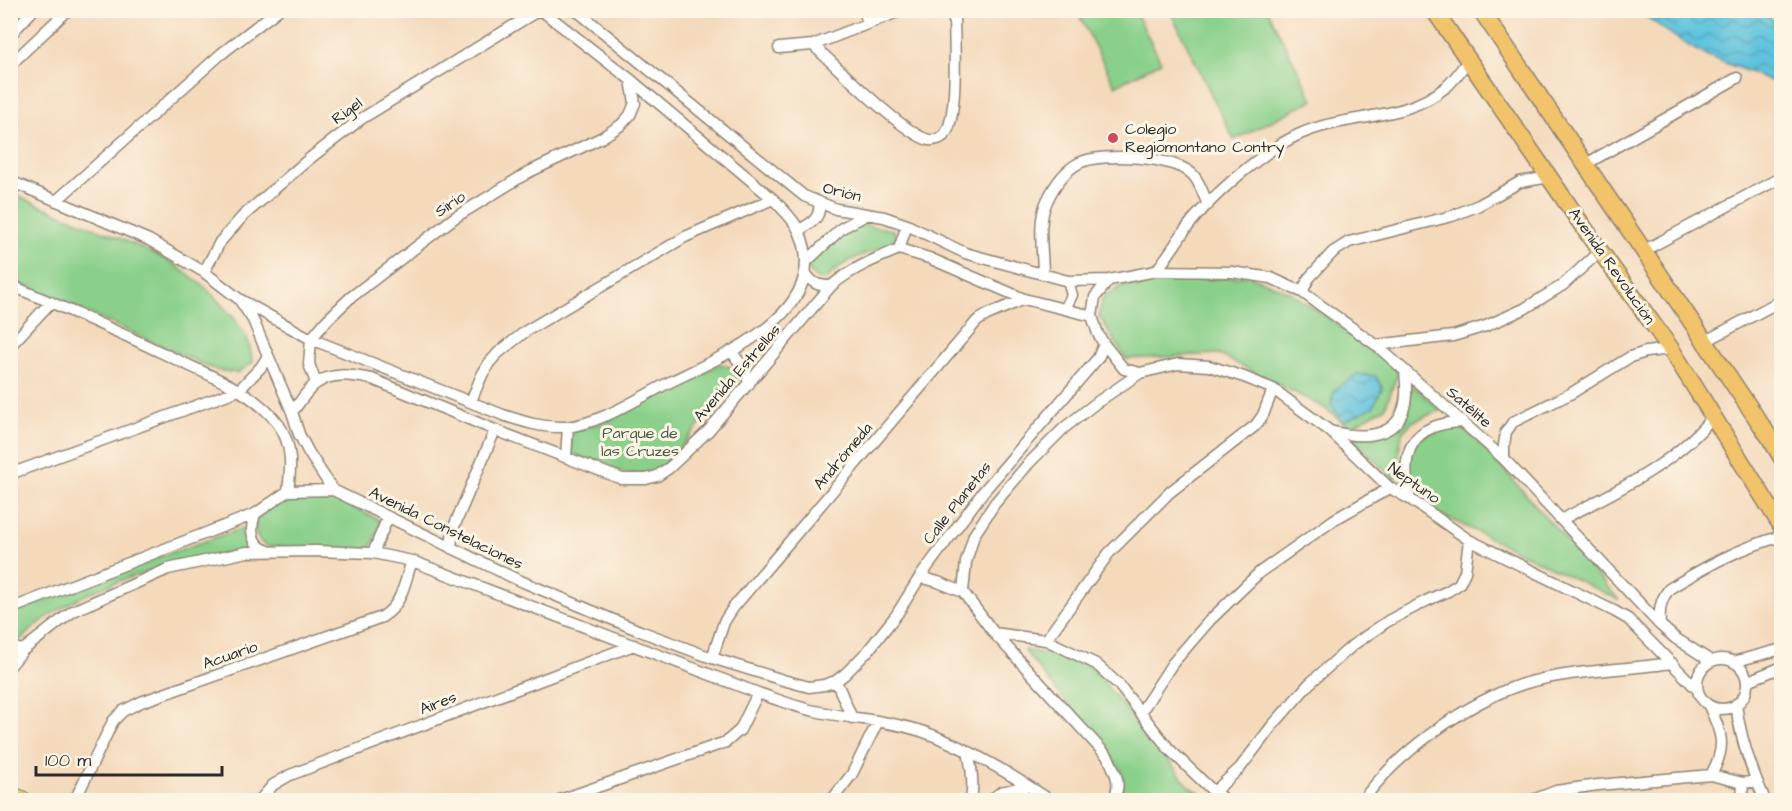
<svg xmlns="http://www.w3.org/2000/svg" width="1792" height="811" font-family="'Architects Daughter',sans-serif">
  <defs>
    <pattern id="water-waves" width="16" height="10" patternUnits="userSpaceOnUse" patternTransform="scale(1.5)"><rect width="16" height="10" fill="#5fc3dd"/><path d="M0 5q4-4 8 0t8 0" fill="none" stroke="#4f9fb3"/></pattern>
  </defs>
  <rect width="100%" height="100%" fill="#fcf5e5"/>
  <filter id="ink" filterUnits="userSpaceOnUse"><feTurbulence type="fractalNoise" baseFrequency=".0167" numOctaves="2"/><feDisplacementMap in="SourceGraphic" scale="12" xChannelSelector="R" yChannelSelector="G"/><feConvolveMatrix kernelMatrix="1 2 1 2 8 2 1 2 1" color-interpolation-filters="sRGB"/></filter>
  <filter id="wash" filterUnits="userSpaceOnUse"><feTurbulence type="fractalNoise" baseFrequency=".008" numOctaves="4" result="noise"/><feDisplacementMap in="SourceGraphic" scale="24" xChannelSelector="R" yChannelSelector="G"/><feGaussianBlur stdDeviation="1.35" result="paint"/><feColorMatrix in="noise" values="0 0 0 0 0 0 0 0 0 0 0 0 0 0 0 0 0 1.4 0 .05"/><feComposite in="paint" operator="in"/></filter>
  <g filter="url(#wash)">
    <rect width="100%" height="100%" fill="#f4d9bb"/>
    <path fill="#8ad08b" stroke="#5a7e5b" stroke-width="1.5" d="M 1077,11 L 1135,11 L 1161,62 L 1115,86 Z
      M 1170,11 L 1268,11 L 1313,100 L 1234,140 Z
      M 10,192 L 29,201 L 129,242 L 169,261 L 205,287 L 234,318 L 248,340 L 253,362 L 237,373 L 216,370 L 11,279 Z
      M 863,225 L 893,230 L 898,239 L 893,245 C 870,252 842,259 826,280 L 817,279 L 809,271 L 809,265 L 839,233 Z
      M 1250,276 L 1290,292 L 1400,367 L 1385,408 L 1349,427 L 1323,407 L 1218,354 L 1126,359 L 1099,316 L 1103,297 L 1125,284 Z
      M 720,364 C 732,366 738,370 736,383 L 664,466 C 637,487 602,464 574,454 L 571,449 L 570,433 C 580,425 591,425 603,423 Z
      M 1403,377 L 1441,410 L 1412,422 L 1402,433 L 1395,480 L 1349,436 L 1370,434 L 1394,416 Z
      M 1460,424 L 1498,463 L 1619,600 L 1404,497 L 1401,465 L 1411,440 Z
      M 326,494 L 381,521 L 374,542 L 368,550 L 266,546 C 255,539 253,528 256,516 L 285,496 Z
      M 243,528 L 242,536 L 252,549 C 166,566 73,581 11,649 L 10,608 Z
      M 1024,650 L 1072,658 L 1093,669 L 1190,787 L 1214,800 L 1118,800 C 1125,789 1124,782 1120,769 Z"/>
    <path fill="url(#water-waves)" stroke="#457784" stroke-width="1.5" d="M 1638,11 L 1760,11 L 1781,26 L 1781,86 C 1754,71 1723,65 1696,50 C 1676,39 1657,24 1638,11 Z
      M 1357,374 L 1376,376 L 1382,388 L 1373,407 L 1343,422 L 1331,404 L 1334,391 Z"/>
  </g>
  <g filter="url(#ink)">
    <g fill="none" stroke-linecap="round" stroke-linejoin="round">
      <g stroke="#908273" stroke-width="13">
        <path id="minor" d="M 576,10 L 804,196 L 836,209 L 884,217 L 907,225 L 965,253 L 1068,281 L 1109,280 L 1156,271 L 1232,272 L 1271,278 L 1302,292 L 1376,345 L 1504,459 L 1660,625 L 1675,638 L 1711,661
          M 864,10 L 868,23
          M 10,35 L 33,10
          M 813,45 C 834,64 906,136 929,140 C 937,141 945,137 948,129 C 958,103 954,40 954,10
          M 779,48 L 813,45 L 903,10
          M 10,65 L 68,10
          M 1586,164 L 1737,78
          M 10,181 L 149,240 L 204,272 L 239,299 L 253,320 L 292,412 L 299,434 L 309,453 L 333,490
          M 56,201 L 221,54 L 278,10
          M 799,230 C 812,223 821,218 819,203
          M 899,249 L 929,258 L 1024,299 L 1092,316
          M 899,249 L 907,225
          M 1643,251 L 1782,177
          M 807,261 L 842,228 L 868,214
          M 1156,271 C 1167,258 1175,244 1185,230 C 1210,197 1262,151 1300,134 C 1347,113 1404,122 1446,87 C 1455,80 1462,68 1469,59
          M 204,272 L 220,242 L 243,216 L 309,159 L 361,119 L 539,10
          M 806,274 C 813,284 819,286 831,286
          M 1043,274 C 1043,252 1037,222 1047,201 C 1054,186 1064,171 1079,163 C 1101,152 1178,156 1194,176 C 1200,183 1204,196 1208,205
          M 1109,280 L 1095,297 L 1092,316 L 1098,334 L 1104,344 L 1124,369 L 1140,373 L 1178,364 L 1209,366 L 1244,377 L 1273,389 L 1330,431 L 1390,488 L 1410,499 L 1469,540 L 1614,611 L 1628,619 L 1696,688
          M 10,285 C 65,308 119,332 173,358 C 210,376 254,391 279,425 C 293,446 291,468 288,491
          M 1302,292 L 1309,278 L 1333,252 L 1349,242 L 1452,216 L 1479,205 L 1520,182 L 1550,177
          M 239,299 L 311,339 L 503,415 C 524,422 543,428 565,427 C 599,425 640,397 670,382 C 725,355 835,311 799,231 C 794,219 782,209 773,199 L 631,80 L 541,10
          M 1065,309 L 1072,295 L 1068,281
          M 1704,342 L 1782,300
          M 1376,345 L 1453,336 L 1486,326 L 1524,309 L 1563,285 L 1600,251
          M 10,346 L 51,302
          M 731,351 L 746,371 L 749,384
          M 316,383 L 309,364 L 311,339 L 327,320 L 350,298 L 454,218 L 529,172 L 601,138 L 621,125 L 630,115 L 635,103 L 631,80
          M 471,401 L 482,375 L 489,363 L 498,353 L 526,331 L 685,237 L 773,199
          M 292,412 C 300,403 307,389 317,383 C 333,371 354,376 372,379 L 495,430 L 622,479 L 646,479 L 657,476 L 669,468 L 709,430 L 831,286 C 854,267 873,260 899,249
          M 1330,431 C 1354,437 1390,441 1402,413 C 1408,400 1406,385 1405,371
          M 566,457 L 568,427
          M 1504,459 L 1504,445 L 1506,432 L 1513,422 L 1570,394 L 1630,357 L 1646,352 L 1671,349
          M 10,474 L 239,390 L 261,367 L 268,356
          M 1410,499 C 1399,452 1411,423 1463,422
          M 255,514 C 250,529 250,545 268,551
          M 1561,520 C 1616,491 1675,465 1714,415
          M 451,548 L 453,529 L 495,430
          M 373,553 L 388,517
          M 920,577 L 938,582 L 963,592 L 994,633 L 1108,757 C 1116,773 1122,785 1113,800
          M 963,592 L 966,562 L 974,535 L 995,503 L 1029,463 L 1064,428 L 1096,403 L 1140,373
          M 10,609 L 255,514 L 288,491 L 333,490 L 516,579 L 640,631 L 712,658 L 783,680 L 809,687 L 824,685 L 836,681 L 845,674 L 867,652 L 897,614 L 920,577 L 983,492 L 1098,358 L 1104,344
          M 1660,625 C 1659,610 1660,601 1669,589 C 1708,565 1737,549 1782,536
          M 994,633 L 1046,640 L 1096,664 L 1119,685 L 1169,749 L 1214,792 L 1225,800
          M 1046,640 L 1109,553 L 1170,492 L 1256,425 L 1263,415 L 1273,389
          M 10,647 L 23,650
          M 712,658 L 724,622 L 733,608 L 977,321 L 987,315 L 1024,299
          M1697 684a25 25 0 1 1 50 0a25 25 0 1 1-50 0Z
          M 1733,662 L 1782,649
          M 10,666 L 23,650 L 73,611 L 168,569 L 247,552 L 315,551 L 373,553 L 412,561 L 758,693 C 776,699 796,707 815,711 C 851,719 889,720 924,732 C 966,747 1012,775 1050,800
          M 836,681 L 852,718
          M 1748,681 L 1782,667
          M 1736,704 C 1740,739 1751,769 1765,800
          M 1709,706 C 1722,734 1727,746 1711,775
          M 1141,712 L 1172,664 L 1210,620 L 1260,572 L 1335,519 L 1390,488
          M 968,752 C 972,769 974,784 971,800
          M 1214,792 L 1240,768 L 1272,726 L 1309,684 L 1353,645 L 1388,621 L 1426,601 L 1448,591 L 1459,584 L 1465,572 L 1469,540
          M 75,800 L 113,721 L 123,711 L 141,702 L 382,617 C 403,604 404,583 412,561
          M 260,800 L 273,785 L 290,775 L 634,645
          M 560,800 L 726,742 L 740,730 L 758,693
          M 832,800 L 852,774 L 878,721
          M 991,800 L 1001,792 L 1028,786
          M 1363,800 C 1397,753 1467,702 1523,684 C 1571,670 1623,670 1672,663
          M 1533,800 L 1556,791 L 1598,785 L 1711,775 L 1743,783 L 1757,781
          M 1742,800 L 1743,783"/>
      </g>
      <g stroke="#908273" stroke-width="19">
        <path id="primary" d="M 1434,10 L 1600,251 L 1671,349 L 1782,527
          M 1481,10 L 1770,438 L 1782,458"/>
      </g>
      <g stroke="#908273" stroke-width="20">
        <path id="trunk" d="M 10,795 L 22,800"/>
      </g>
      <use href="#minor" stroke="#fff" stroke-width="10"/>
      <use href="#primary" stroke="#f1c36a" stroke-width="16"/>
      <use href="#trunk" stroke="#f1c36a" stroke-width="18"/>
    </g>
  </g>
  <circle fill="#d1495b" stroke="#fcf5e5" stroke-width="2" cx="1113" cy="138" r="6"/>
  <g text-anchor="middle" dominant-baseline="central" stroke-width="6" stroke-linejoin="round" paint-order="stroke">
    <g font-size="16" fill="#2b2b2b" stroke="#fcf5e5">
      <text transform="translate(347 111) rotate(-36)">Rigel</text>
      <text transform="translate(842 192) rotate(14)">Orión</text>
      <text transform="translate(450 204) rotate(-34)">Sirio</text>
      <text transform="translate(1612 266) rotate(55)">Avenida Revolución</text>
      <text transform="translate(737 373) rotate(-49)">Avenida Estrellas</text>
      <text transform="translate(1469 407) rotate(41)">Satélite</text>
      <text transform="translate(843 456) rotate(-50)">Andrómeda</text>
      <text transform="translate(1414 483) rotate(35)">Neptuno</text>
      <text transform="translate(957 503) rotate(-52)">Calle Planetas</text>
      <text transform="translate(446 528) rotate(26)">Avenida Constelaciones</text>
      <text transform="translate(230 655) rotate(-19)">Acuario</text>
      <text transform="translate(438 703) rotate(-21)">Aires</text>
    </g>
    <g font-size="16" fill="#2b2b2b" stroke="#fcf5e5" text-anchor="start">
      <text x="1125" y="129">Colegio<tspan x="1125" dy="18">Regiomontano Contry</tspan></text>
    </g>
    <g font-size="16" fill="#485d48" stroke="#fcf5e5">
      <text x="640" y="433">Parque de<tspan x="640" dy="18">las Cruzes</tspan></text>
    </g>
  </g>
  <rect width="1792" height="811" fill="none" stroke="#fcf5e5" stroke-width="36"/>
  <path d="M36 766v9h186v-9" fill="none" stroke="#2b2b2b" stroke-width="3"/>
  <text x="45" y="766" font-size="18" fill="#2b2b2b" stroke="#fcf5e5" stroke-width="4.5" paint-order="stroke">100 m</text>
</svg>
